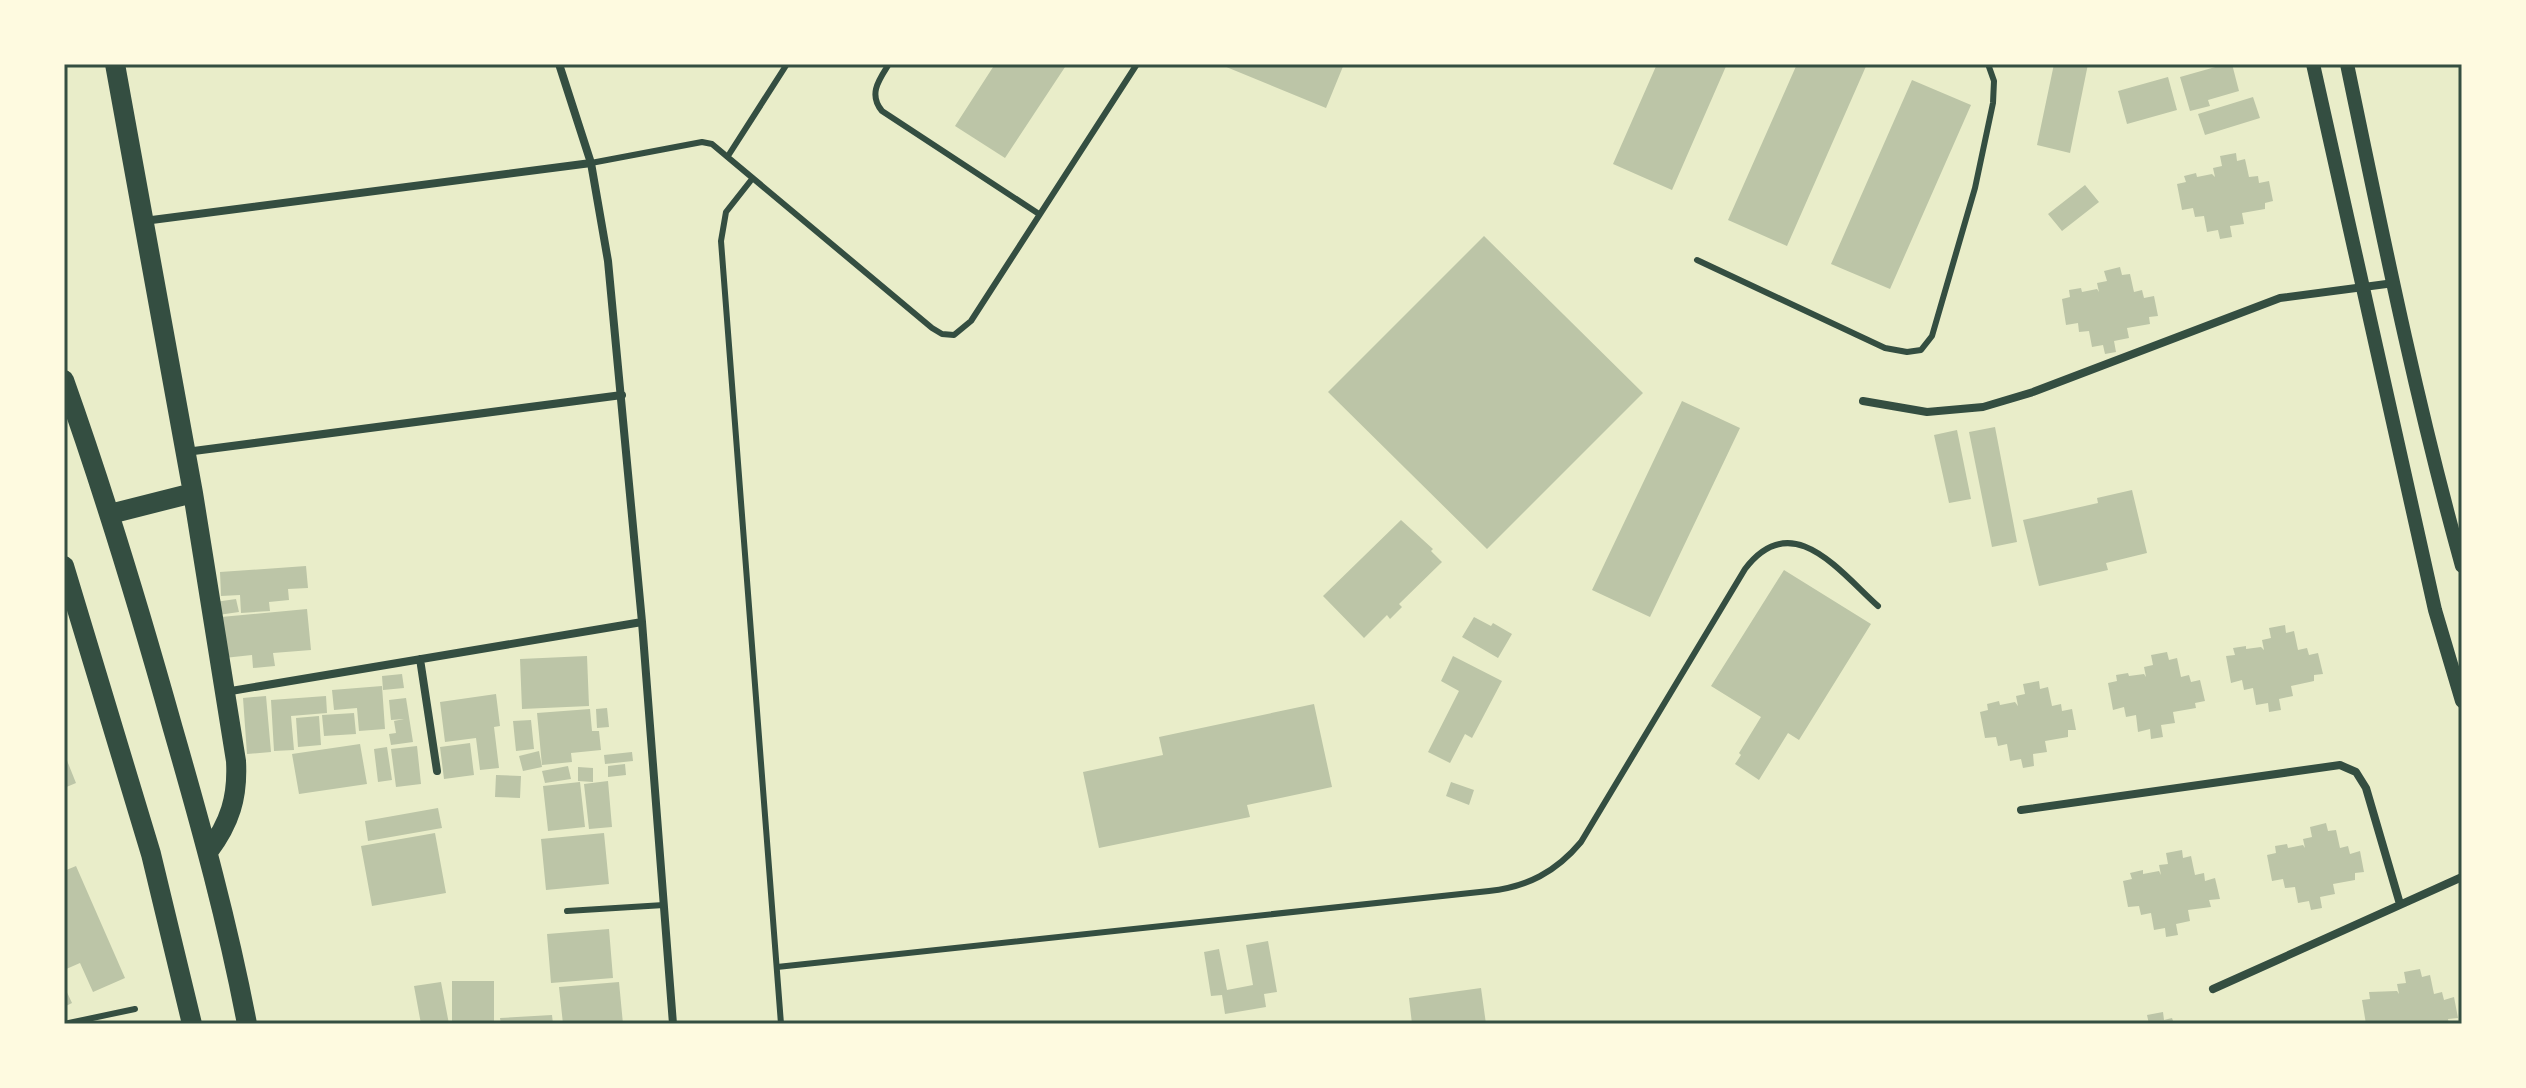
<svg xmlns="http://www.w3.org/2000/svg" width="2526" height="1088" font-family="Lora,serif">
  <rect width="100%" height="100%" fill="#e9edc9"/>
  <path fill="#bcc5a7" d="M 995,64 L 1067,64 L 1005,158 L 955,126 Z
    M 1219,64 L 1344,64 L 1326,108 Z
    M 1657,64 L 1727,64 L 1672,190 L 1613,164 Z
    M 1797,64 L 1867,64 L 1787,246 L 1728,220 Z
    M 2054,64 L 2088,64 L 2070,153 L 2037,145 Z
    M 2226,64 L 2232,64 L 2239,91 L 2208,100 L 2210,106 L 2190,111 L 2180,77 Z
    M 2168,77 L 2177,110 L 2127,124 L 2118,91 Z
    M 1912,80 L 1971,105 L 1890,289 L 1831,264 Z
    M 2253,97 L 2260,118 L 2205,135 L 2198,114 Z
    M 2236,153 L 2237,161 L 2245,159 L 2249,177 L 2258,176 L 2259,183 L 2269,181 L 2273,201 L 2265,203 L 2265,209 L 2242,213 L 2244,224 L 2230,226 L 2232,237 L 2220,239 L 2218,230 L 2207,232 L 2204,216 L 2195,217 L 2193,208 L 2182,210 L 2177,184 L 2186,182 L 2184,176 L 2196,173 L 2197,177 L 2212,174 L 2215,177 L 2213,168 L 2222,166 L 2220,156 Z
    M 2085,185 L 2099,202 L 2062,231 L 2048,214 Z
    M 1484,236 L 1643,393 L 1487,549 L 1328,392 Z
    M 2120,267 L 2122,275 L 2130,274 L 2134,292 L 2142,290 L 2144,298 L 2154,296 L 2158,316 L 2149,317 L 2150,324 L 2127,328 L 2129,338 L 2114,341 L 2116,352 L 2105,354 L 2103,345 L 2092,347 L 2089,331 L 2079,332 L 2078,323 L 2066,325 L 2062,299 L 2070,297 L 2069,290 L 2081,288 L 2082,292 L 2097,289 L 2099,292 L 2097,283 L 2107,281 L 2104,271 Z
    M 1682,401 L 1740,428 L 1650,617 L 1592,590 Z
    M 1995,427 L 2017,542 L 1992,547 L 1969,432 Z
    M 1957,430 L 1971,499 L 1949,503 L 1934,435 Z
    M 2132,490 L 2147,553 L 2106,563 L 2108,570 L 2039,586 L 2023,520 L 2098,503 L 2097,498 Z
    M 1401,520 L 1433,549 L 1431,551 L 1442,562 L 1399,604 L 1402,607 L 1390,619 L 1387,615 L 1364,638 L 1323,596 Z
    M 306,566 L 308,588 L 288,589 L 289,600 L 269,602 L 270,611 L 241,613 L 240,595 L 221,596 L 220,572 Z
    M 1784,570 L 1871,624 L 1799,740 L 1788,733 L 1759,780 L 1735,764 L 1741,755 L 1739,753 L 1761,717 L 1711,686 Z
    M 236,599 L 239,612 L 218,615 L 215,602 Z
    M 307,609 L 311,650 L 273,653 L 275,666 L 253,668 L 252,655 L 224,658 L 221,617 Z
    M 1474,617 L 1491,626 L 1493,623 L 1512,634 L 1498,658 L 1462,637 Z
    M 2285,625 L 2286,633 L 2294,631 L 2298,650 L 2307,648 L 2309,655 L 2318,653 L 2323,674 L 2314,675 L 2314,681 L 2291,686 L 2293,696 L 2279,699 L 2281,710 L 2269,712 L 2268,703 L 2256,705 L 2253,688 L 2244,690 L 2242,680 L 2231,683 L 2226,656 L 2235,655 L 2233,648 L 2246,646 L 2246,649 L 2261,647 L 2264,650 L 2262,640 L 2271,638 L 2269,628 Z
    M 2167,652 L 2169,660 L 2177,658 L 2181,677 L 2189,675 L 2191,682 L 2200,680 L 2205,701 L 2195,703 L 2196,708 L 2173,712 L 2175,723 L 2161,725 L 2163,737 L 2151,739 L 2150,729 L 2138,732 L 2136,715 L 2126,717 L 2124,707 L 2113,710 L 2108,683 L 2117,681 L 2116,675 L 2128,673 L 2129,676 L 2144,674 L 2146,677 L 2144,667 L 2153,665 L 2151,655 Z
    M 587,656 L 589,706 L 522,709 L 520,659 Z
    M 1453,656 L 1502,681 L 1472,738 L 1465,734 L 1450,763 L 1428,752 L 1459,691 L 1441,681 Z
    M 402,674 L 404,688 L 383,690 L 382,676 Z
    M 2039,681 L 2040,689 L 2048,687 L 2052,706 L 2061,704 L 2062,711 L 2072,709 L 2076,730 L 2068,730 L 2068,737 L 2045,741 L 2047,752 L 2033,754 L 2034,766 L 2023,768 L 2021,759 L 2010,761 L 2007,744 L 1998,746 L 1996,737 L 1985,738 L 1980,712 L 1988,710 L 1987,704 L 1999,701 L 2000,705 L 2015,702 L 2018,706 L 2016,696 L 2025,694 L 2023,684 Z
    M 382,686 L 385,729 L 359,731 L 357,708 L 334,710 L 332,690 Z
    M 496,694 L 500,726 L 494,727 L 499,768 L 480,770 L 476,738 L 445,742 L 440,702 Z
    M 266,696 L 271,752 L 247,754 L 243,698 Z
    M 326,696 L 327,713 L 291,716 L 294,750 L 274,751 L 271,700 Z
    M 406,698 L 413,742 L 391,745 L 389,734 L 396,733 L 394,721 L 404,719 L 391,720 L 389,700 Z
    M 1314,704 L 1332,787 L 1247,805 L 1250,817 L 1099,848 L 1083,772 L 1163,755 L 1159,737 Z
    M 607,708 L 609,727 L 597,728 L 596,709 Z
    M 590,709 L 592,731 L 599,731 L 601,750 L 571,753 L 572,762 L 542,765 L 537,713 Z
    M 354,713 L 356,734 L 324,736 L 322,715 Z
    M 319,716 L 321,745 L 298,747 L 296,718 Z
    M 531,720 L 534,749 L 516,751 L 513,721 Z
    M 470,743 L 474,775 L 444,779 L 440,747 Z
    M 360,744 L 367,784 L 299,794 L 292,754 Z
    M 417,746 L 421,784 L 396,787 L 391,749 Z
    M 387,747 L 392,780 L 378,782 L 374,749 Z
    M 539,751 L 542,767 L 523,771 L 519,756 Z
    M 632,752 L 633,761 L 605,764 L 604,755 Z
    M 64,753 L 76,783 L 64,788 Z
    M 625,764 L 626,775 L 608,777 L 608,766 Z
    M 568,766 L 571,779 L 545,783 L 542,771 Z
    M 578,767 L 593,768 L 593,782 L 578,781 Z
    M 496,775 L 521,776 L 520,798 L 495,797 Z
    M 608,781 L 612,827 L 589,829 L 584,784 Z
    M 580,782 L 585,827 L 548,831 L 543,786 Z
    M 1451,782 L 1474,790 L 1469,805 L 1446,796 Z
    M 438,808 L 442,828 L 368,841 L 365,821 Z
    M 2326,823 L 2328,831 L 2336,830 L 2340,848 L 2348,846 L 2350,854 L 2360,851 L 2364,872 L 2355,873 L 2355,880 L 2333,884 L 2335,894 L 2320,897 L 2322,908 L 2311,910 L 2309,901 L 2298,903 L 2295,887 L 2285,888 L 2283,879 L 2272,881 L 2267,855 L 2276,853 L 2275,846 L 2287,844 L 2288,848 L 2303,845 L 2305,848 L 2303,839 L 2312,837 L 2310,827 Z
    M 435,833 L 446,893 L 372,906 L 361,846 Z
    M 604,833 L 609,884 L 546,890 L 541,839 Z
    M 2182,850 L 2183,858 L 2191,856 L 2195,875 L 2204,873 L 2205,881 L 2215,878 L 2220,899 L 2209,900 L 2211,907 L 2188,910 L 2190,921 L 2176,924 L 2178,935 L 2166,937 L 2165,928 L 2154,930 L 2151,913 L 2141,915 L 2139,906 L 2128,907 L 2123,881 L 2132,879 L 2130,873 L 2143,870 L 2143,874 L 2159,871 L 2161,875 L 2159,865 L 2168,864 L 2166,853 Z
    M 76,866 L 125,978 L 93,992 L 80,963 L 64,970 L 64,871 Z
    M 609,929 L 613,978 L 551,983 L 547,934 Z
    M 1268,941 L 1277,992 L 1264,994 L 1266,1007 L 1225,1014 L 1222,995 L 1211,996 L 1204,952 L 1219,949 L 1227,990 L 1253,985 L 1246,945 Z
    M 2420,969 L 2422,977 L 2430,975 L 2434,994 L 2442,992 L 2444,1000 L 2454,997 L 2458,1018 L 2448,1019 L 2449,1024 L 2366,1024 L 2362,1000 L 2370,999 L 2369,992 L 2397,991 L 2399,994 L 2397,984 L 2406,983 L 2404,972 Z
    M 452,981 L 494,981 L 494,1024 L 452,1024 Z
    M 441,982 L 449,1024 L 421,1024 L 414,986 Z
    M 619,982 L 623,1024 L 563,1024 L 559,987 Z
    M 64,986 L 72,1003 L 64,1007 Z
    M 1481,988 L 1486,1024 L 1412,1024 L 1409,998 Z
    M 2163,1012 L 2164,1020 L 2172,1018 L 2174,1024 L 2149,1024 L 2147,1015 Z
    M 552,1015 L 553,1024 L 501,1024 L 500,1018 Z"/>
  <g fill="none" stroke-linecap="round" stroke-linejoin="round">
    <path stroke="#344e41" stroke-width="6" d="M 889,64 C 879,80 868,94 882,111 L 1039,214
      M 728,156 L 787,64
      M 591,163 L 702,142 L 712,144 L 932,328 L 942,334 L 954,335 L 971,321 L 1137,64
      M 752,179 L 726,212 L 721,241 L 781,1024
      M 1697,260 L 1885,348 L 1907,352 L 1921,350 L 1932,336 L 1975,188 L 1993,103 L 1994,81 L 1988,64
      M 567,911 L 664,905
      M 777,967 L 1489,891 C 1527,887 1556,872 1581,842 L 1745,569 C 1792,507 1839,571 1878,606
      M 64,1024 L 135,1009"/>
    <path stroke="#344e41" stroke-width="8" d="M 559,64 L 591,163 L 608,261 L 642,622 L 673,1024
      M 144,221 L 591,163
      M 1863,401 L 1927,412 L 1983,407 L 2033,392 L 2280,298 L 2394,283
      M 186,452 L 622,395
      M 420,659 L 437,771
      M 225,692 L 642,622
      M 2021,810 L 2340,765 L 2356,772 L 2366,788 L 2400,904
      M 2213,989 L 2462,877"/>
    <path stroke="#344e41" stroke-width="14" d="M 2313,64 L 2435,610 L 2462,701
      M 2347,64 C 2382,232 2416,401 2462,566"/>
    <path stroke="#344e41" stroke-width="20" d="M 115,64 L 193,493 L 236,761 C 238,797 230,823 208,852
      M 64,380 C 105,495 140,611 173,729 C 201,826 228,924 247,1024
      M 110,514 L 193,493
      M 64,566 L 151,854 L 192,1024"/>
  </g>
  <rect width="2526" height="1088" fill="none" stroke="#fefae0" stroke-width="132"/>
  <rect x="66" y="66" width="2394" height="956" fill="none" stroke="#344e41" stroke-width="3"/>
</svg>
